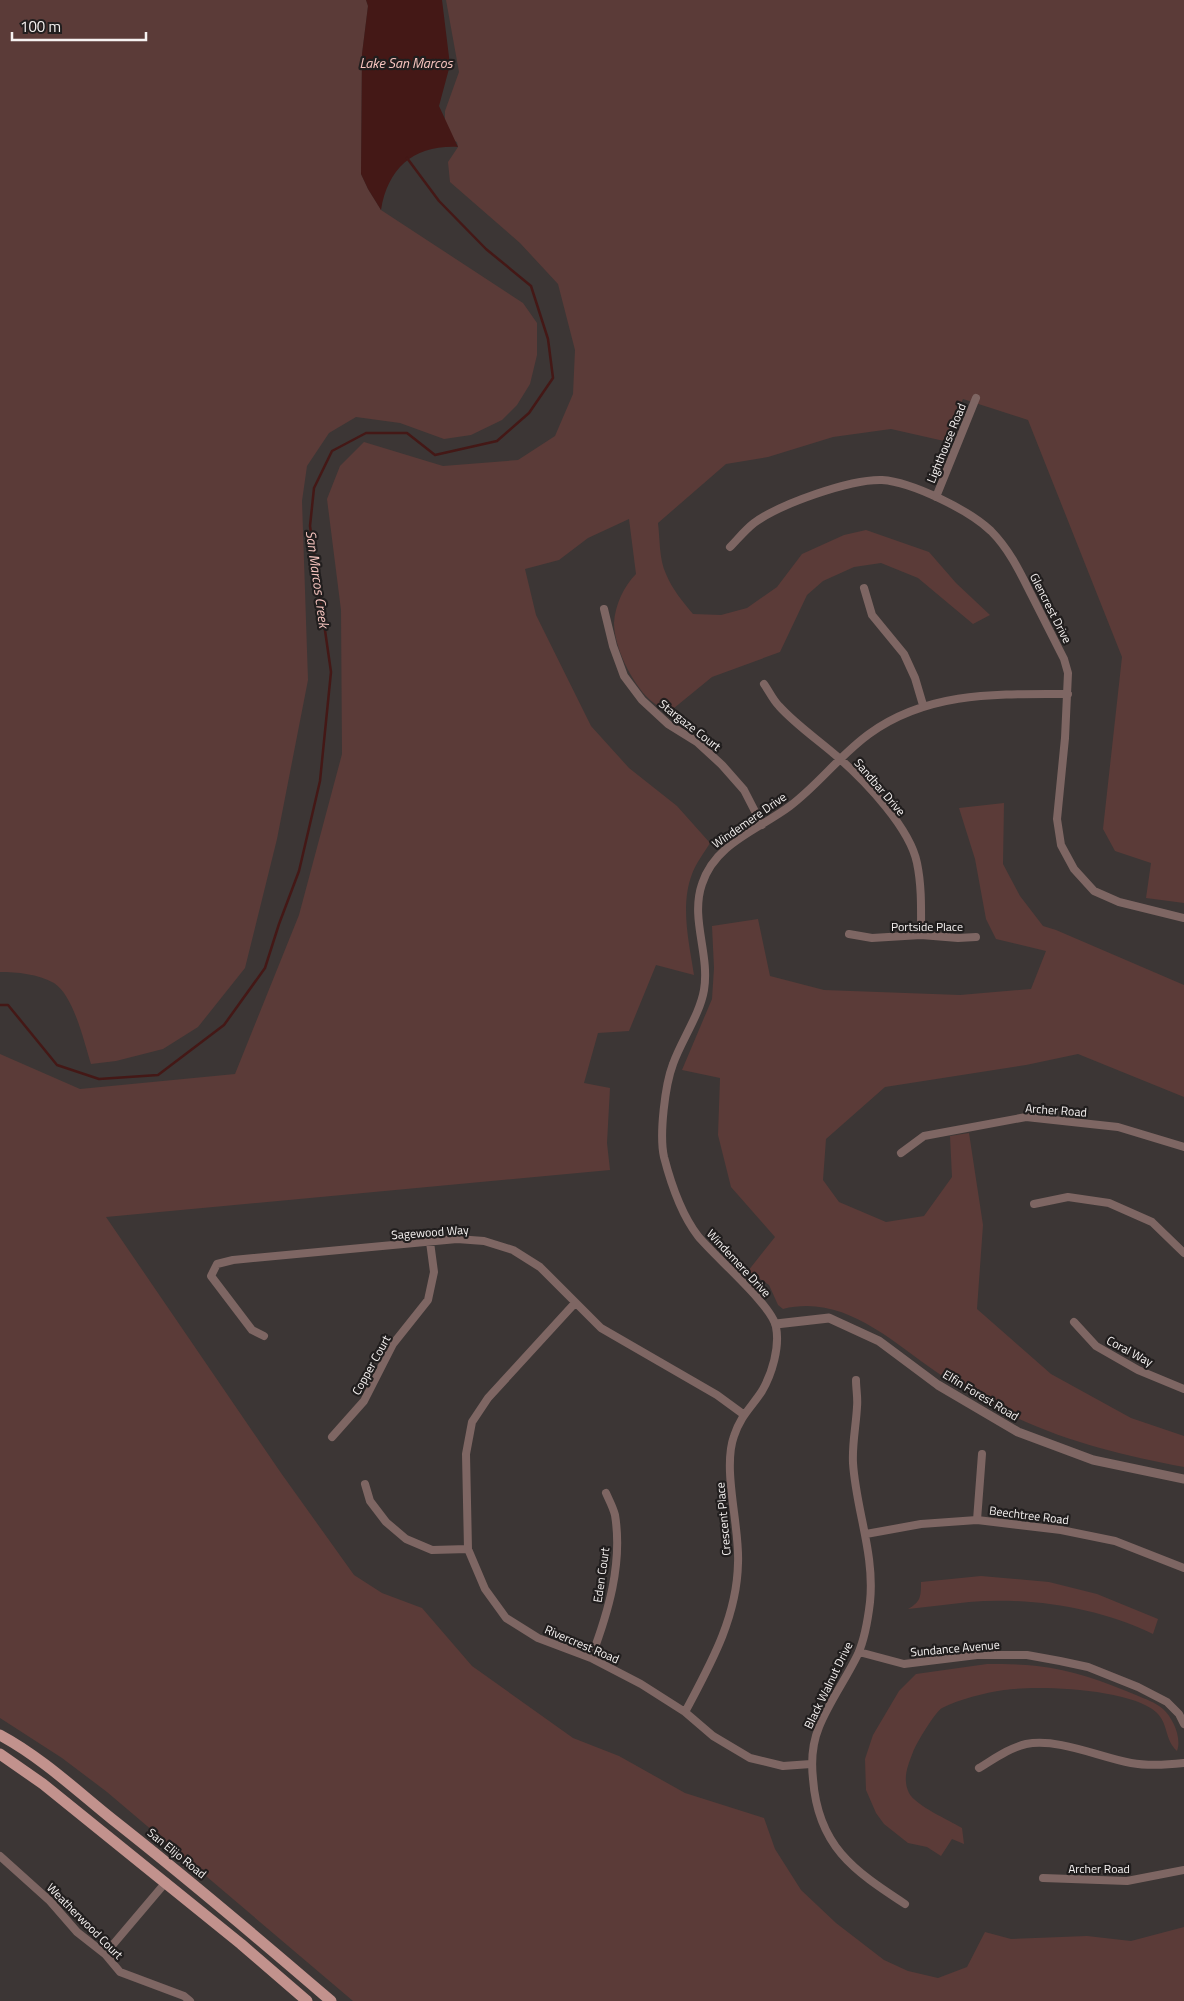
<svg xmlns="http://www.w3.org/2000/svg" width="1184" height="2001" font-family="'Titillium Web',sans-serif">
  <rect width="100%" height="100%" fill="#3c3635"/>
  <path fill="#5b3b38" d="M 0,0 L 366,0 L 368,6 L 362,54 L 361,174 L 368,189 L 381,210 L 523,303 L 537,323 L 537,355 L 530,384 L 517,405 L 502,420 L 471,435 L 444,439 L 400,423 L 356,417 L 329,433 L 307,466 L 302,501 L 308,680 L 277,839 L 245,968 L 198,1027 L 163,1049 L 116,1061 L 91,1064 C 84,1042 74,996 54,983 C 38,974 17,972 0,972 Z
    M 446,0 L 1184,0 L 1184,903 L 1146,898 L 1151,863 L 1115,851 L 1103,829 L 1122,657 L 1028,420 L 963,399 L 944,441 L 891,429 L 833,437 L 768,457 L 726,464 L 658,523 C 660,539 659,559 666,574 C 672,589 683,602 693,614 L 721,615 L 747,608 L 777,587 L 802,554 L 844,535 L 866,530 L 929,552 L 956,583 L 990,615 L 973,624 L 918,578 L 881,563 L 854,567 L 823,581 L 807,595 L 780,652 L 712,677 L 668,713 C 662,708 654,704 649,699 C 632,683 614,647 614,623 C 615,605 624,586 636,574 L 629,519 L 588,538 L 559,560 L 525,569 L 536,615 L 591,726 L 629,768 L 677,806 L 710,843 C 704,853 696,863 692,874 C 680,906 689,942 694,975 L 656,965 L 629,1031 L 598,1033 L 584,1083 L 610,1088 L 607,1143 L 610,1170 L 106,1217 L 281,1473 L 354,1575 L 382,1593 L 422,1608 L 472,1666 L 573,1738 L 619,1756 L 685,1793 L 764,1818 L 775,1849 L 801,1890 L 836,1923 L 884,1960 L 908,1971 L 938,1978 L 967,1967 L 985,1932 L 1011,1939 L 1087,1936 L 1131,1941 L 1184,1927 L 1184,2001 L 353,2001 L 107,1792 L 62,1758 L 0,1718 L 0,1054 L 80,1089 L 235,1074 L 299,915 L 342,754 L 341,610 L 327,499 L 340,466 L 364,442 L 443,466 L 518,460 L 555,436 L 573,394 L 575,350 L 558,284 L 520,243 L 450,182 L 448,162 L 458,147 L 457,142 L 448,138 L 445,126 L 445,111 L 459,72 Z
    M 1004,803 L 1003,864 L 1020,896 L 1043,926 L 1056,930 L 1184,985 L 1184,1097 L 1078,1054 L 1026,1065 L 885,1087 L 826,1139 L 823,1180 L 839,1202 L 886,1222 L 924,1216 L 952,1177 L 950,1136 L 969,1133 L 983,1225 L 977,1309 L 1051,1374 L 1131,1418 L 1184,1436 L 1184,1467 C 1126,1456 1071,1443 1017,1418 C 989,1405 961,1389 935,1371 C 890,1340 843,1294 783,1309 L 778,1305 L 769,1285 L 748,1271 L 775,1237 L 731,1187 L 718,1135 L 720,1078 L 682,1070 L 712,999 L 714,968 L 712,926 L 758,919 L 770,976 L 824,990 L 960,995 L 1031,989 L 1046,951 L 996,939 L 986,919 L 975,859 L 959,808 Z
    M 981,1576 L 1049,1582 L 1097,1594 L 1158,1619 L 1153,1634 C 1097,1607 1030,1597 969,1602 C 949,1604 929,1607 908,1609 C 921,1602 921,1596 921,1582 Z
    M 987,1664 C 1003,1664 1020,1664 1037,1666 C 1072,1670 1103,1681 1136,1695 C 1145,1699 1155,1702 1163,1709 C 1173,1718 1182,1738 1177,1751 C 1164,1739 1169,1724 1156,1712 C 1130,1689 1039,1685 1004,1690 C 984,1693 960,1699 942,1708 C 935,1712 916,1744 913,1752 C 908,1765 902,1779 909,1793 C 916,1806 949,1820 962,1828 L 964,1844 L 952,1839 L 941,1856 L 927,1847 L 908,1843 L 884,1824 L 876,1813 L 866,1790 L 865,1759 L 873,1735 L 899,1691 L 916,1674 Z"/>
  <path fill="#441816" d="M 366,0 L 442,0 L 450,65 L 439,106 L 458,147 C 415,145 388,167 381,210 L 368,189 L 361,174 L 362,54 L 368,6 Z"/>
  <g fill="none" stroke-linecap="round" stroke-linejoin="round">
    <path stroke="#441816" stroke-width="2.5" d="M 0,1005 L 8,1005 L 57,1065 L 99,1079 L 158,1075 L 224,1025 L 265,968 L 279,924 L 299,871 L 320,781 L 331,672 L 310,526 L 314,488 L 332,451 L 366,433 L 407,433 L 435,455 L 497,441 L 529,413 L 553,378 L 548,339 L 531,286 L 486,249 L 439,201 L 407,158"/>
    <path stroke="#7e6663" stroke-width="8" d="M 936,497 L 976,398
      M 730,547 C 737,540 745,530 754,523 C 780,504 850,479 882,480 C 912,482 969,510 991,531 C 1009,549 1020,572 1031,594 C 1042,616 1053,637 1064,659 L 1068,673 L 1065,738 L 1057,819 L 1061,845 L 1074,869 L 1094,891 L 1119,902 L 1184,918
      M 864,588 L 872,615 L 904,654 L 915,678 L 923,705
      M 604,609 L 613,646 L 624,676 L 642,700 L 668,724 L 697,742 L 722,765 L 744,790 L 762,825
      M 764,684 C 769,691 773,700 779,706 C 797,726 820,741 840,759 C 866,782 910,828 917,863 C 922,887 921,911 921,935
      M 849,934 L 872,938 L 921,935 L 958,938 L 976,937
      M 901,1153 L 924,1136 L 1026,1117 L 1118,1127 L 1184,1147
      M 1034,1204 L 1068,1197 L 1109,1203 L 1152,1222 L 1184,1253
      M 575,1303 L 488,1398 L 472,1422 L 466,1454 L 468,1549 L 485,1589 L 506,1618 L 538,1638 L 591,1658 L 641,1684 L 685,1712 L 713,1736 L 750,1758 L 783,1766 L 811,1764
      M 1074,1322 L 1096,1346 L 1138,1370 L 1184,1389
      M 264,1336 L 252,1330 L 211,1276 L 217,1264 L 233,1260 L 457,1239 L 484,1241 L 513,1250 L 540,1267 L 601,1328 L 717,1395 L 743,1414
      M 856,1380 C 856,1389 858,1398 857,1407 C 856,1426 852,1444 853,1463 C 856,1510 875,1554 870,1602 C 868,1619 865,1638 858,1654 C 846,1679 829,1702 819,1727 C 812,1744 811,1761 813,1779 C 818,1846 853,1870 905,1904
      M 332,1437 L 364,1401 L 393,1344 L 428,1300 L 434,1272 L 430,1242
      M 365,1484 L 370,1501 L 386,1522 L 406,1539 L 432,1550 L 468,1549
      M 977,1520 L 982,1454
      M 866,1534 L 921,1524 L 977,1520 L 1061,1530 L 1115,1541 L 1184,1568
      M 859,1652 L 904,1664 L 977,1655 L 1027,1655 L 1060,1661 L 1088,1667 L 1138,1687 L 1167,1702 L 1179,1714 L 1184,1724
      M 591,1658 C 608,1613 623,1564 615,1515 C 613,1507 609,1500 606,1493
      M 685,1712 C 710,1665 737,1618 738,1563 C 740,1527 722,1469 734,1436 C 741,1415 751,1408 762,1391 C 772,1374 780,1347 776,1327 C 773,1306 714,1256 698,1236 C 681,1214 671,1184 664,1157 C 659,1135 665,1085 673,1064 C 681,1041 700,1014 704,990 C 710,954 690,919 702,884 C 715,843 758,830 790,806 C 818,785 840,755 869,734 C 928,691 998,694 1068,694
      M 979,1768 C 994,1759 1009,1748 1026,1744 C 1059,1738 1099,1757 1131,1763 C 1148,1766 1166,1765 1184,1763
      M 0,1856 L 50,1901 L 77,1932 L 105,1954 L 120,1972 L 184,1996 L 190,2001
      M 1043,1878 L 1127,1881 L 1184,1870
      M 105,1954 L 166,1882"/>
    <path stroke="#7e6663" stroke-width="9" d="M 776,1324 L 829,1318 L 879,1341 L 938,1385 L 1018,1432 L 1093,1460 L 1184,1479"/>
    <path stroke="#c2928d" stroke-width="11" d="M 0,1735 C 41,1757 76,1790 112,1819 C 187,1878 259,1939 331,2001
      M 0,1754 L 43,1784 L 241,1944 L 307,2001"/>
  </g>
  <g text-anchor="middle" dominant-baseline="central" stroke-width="4.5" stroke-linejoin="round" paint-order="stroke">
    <g font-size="12" fill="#f6f2f1" stroke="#211e1e">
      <text transform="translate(946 443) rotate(-68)">Lighthouse Road</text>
      <text transform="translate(1051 608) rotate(63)">Glencrest Drive</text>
      <text transform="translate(690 725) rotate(38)">Stargaze Court</text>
      <text transform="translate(880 787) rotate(49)">Sandbar Drive</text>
      <text transform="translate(749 820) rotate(-35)">Windemere Drive</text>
      <text x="927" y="926">Portside Place</text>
      <text transform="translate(1056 1110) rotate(4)">Archer Road</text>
      <text transform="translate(430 1232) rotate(-4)">Sagewood Way</text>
      <text transform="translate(739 1263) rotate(47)">Windemere Drive</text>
      <text transform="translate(1130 1351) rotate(28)">Coral Way</text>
      <text transform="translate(371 1365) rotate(-61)">Copper Court</text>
      <text transform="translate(981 1395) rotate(31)">Elfin Forest Road</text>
      <text transform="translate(1029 1515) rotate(7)">Beechtree Road</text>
      <text transform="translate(723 1519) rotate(-95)">Crescent Place</text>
      <text transform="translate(601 1575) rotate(-82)">Eden Court</text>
      <text transform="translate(582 1644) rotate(23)">Rivercrest Road</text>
      <text transform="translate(955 1648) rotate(-5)">Sundance Avenue</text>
      <text transform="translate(828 1685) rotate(-64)">Black Walnut Drive</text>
      <text transform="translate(177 1853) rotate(39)">San Elijo Road</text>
      <text x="1099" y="1868">Archer Road</text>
      <text transform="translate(85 1921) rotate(45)">Weatherwood Court</text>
    </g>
    <g font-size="14" font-style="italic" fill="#f9c6c0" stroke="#211e1e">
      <text x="406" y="62">Lake San Marcos</text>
      <text transform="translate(318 579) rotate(82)">San Marcos Creek</text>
    </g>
  </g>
  <path d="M12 32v8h134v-8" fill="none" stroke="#f6f2f1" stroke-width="2.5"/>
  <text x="20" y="32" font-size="15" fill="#f6f2f1" stroke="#211e1e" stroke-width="4" paint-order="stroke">100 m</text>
</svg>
